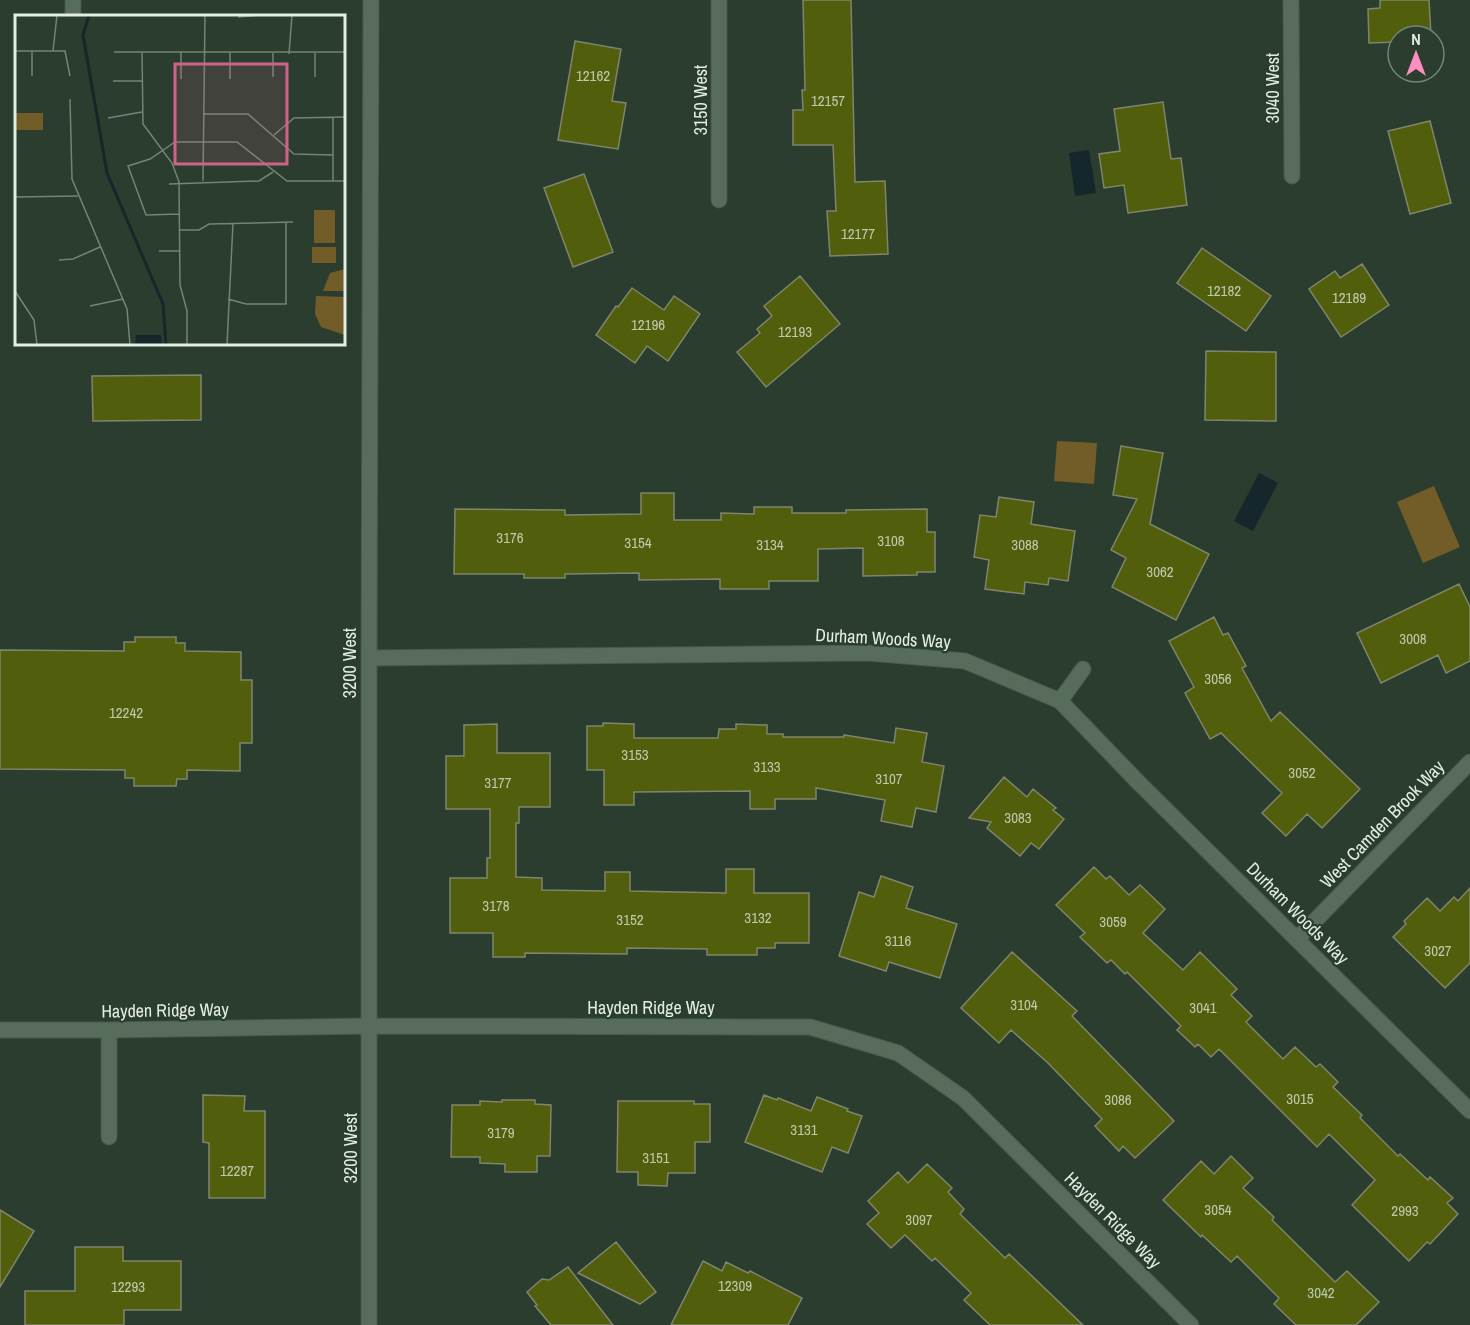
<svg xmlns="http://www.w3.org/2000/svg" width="1470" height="1325" font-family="'Archivo Narrow',sans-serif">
  <rect width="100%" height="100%" fill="#2a3d2e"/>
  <path fill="#725d28" d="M 1057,441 L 1097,443 L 1094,484 L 1054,481 Z
    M 1434,486 L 1460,547 L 1423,563 L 1397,502 Z"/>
  <path fill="#15272b" d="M 1089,150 L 1096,193 L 1075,196 L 1069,153 Z
    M 1259,473 L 1278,483 L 1253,531 L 1234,521 Z"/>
  <path fill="#515e0c" stroke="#7f856d" stroke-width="1.5" d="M 803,0 L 851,0 L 855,182 L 885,181 L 888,254 L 830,256 L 827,211 L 836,211 L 833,145 L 793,145 L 793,110 L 803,110 L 802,90 L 805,90 Z
    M 1380,0 L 1429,0 L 1431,36 L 1398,36 L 1398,42 L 1369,43 L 1368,9 L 1380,8 Z
    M 575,41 L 621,49 L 612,101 L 626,103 L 618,149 L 558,140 Z
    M 1163,102 L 1171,159 L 1181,158 L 1187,205 L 1128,213 L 1124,185 L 1104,188 L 1099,154 L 1120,151 L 1114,109 Z
    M 1430,121 L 1451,203 L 1410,214 L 1388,131 Z
    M 584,174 L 613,252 L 573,267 L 544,188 Z
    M 1202,248 L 1271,296 L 1246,331 L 1177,283 Z
    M 1362,264 L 1389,305 L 1341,337 L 1309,289 L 1335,271 L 1340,278 Z
    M 800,276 L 840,324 L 766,387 L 737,352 L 760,333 L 757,329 L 772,316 L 764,306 Z
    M 632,288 L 664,310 L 674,296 L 700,314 L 668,361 L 647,346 L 635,363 L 596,335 L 616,306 L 618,307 Z
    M 1206,351 L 1276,352 L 1276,421 L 1205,420 Z
    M 201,375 L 201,420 L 93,421 L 92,376 Z
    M 1121,446 L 1163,453 L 1150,524 L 1209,554 L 1176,620 L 1112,587 L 1126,558 L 1111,550 L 1137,499 L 1113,495 Z
    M 641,493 L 674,493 L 674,520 L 721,520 L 721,513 L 754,514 L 754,507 L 792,507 L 792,513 L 846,513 L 846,510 L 927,509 L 927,532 L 935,532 L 935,572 L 917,572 L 917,575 L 863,576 L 863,548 L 818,549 L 818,581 L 769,581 L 769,589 L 720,589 L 720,579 L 639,580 L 639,573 L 565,574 L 565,578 L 524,578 L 524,574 L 454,574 L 455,509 L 565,510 L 565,515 L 641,514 Z
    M 999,497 L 1034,502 L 1031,524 L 1075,531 L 1068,581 L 1049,578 L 1048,585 L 1025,582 L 1024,594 L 985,589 L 989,560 L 974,557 L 980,515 L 996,517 Z
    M 1459,584 L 1470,607 L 1470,661 L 1446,673 L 1438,655 L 1381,683 L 1357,633 Z
    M 1214,617 L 1223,635 L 1228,633 L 1246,666 L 1242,668 L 1271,721 L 1280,712 L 1360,789 L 1322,828 L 1307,814 L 1286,836 L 1262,813 L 1282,793 L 1221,733 L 1210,739 L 1185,693 L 1194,687 L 1169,641 Z
    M 135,637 L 176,637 L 176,643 L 185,643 L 185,651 L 241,652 L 241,680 L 252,680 L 252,743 L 240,743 L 240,771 L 187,770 L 187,779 L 177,779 L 176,786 L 134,786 L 134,778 L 125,778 L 125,770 L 0,769 L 0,650 L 124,651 L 124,642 L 135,642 Z
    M 603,723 L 634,724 L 634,738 L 718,738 L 719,729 L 736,729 L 736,724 L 767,725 L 767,734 L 783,734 L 783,737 L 844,737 L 844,735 L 894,743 L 896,728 L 927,733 L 922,762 L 944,766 L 936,812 L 916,808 L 912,827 L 881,821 L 885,800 L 816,788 L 816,799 L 775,799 L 775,809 L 750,809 L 750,791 L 634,792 L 634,805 L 604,805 L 604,770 L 587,770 L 587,726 L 603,726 Z
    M 497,724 L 497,753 L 550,753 L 550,807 L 519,807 L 519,823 L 516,823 L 516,877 L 542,878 L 542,890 L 605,891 L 605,872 L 630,872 L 630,891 L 726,893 L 726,869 L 754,869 L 754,893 L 809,893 L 809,943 L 775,943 L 775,948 L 757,948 L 757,955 L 707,955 L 707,949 L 627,948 L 627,954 L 525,953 L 525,957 L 493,957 L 493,933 L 450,933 L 450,878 L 487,878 L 487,858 L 490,858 L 490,809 L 446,809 L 446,756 L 464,756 L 464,725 Z
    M 1004,777 L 1027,797 L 1033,789 L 1056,808 L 1053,810 L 1064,819 L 1039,849 L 1031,843 L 1020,856 L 987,828 L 991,822 L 969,818 Z
    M 1094,867 L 1106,879 L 1110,876 L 1129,895 L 1140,885 L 1165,909 L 1143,933 L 1183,970 L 1200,952 L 1237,989 L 1231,995 L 1252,1016 L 1246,1022 L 1283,1059 L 1295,1047 L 1316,1067 L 1320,1064 L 1338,1082 L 1333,1087 L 1362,1115 L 1360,1118 L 1398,1156 L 1400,1154 L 1428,1180 L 1430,1177 L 1453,1198 L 1447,1203 L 1458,1214 L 1430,1244 L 1427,1242 L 1409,1261 L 1352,1205 L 1375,1180 L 1329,1134 L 1317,1147 L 1219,1049 L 1211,1057 L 1198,1044 L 1195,1047 L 1177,1030 L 1181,1026 L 1127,972 L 1125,974 L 1111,960 L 1107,963 L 1080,937 L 1085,933 L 1056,905 Z
    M 881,876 L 913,887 L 906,908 L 957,924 L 940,978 L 889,962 L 886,971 L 839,956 L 859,892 L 874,897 Z
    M 1470,888 L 1470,963 L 1445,988 L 1393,937 L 1406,924 L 1404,921 L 1427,898 L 1440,911 L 1454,897 L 1458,901 Z
    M 1012,952 L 1077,1011 L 1072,1016 L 1174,1121 L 1135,1158 L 1123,1146 L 1119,1151 L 1095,1126 L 1102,1119 L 1048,1063 L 1011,1030 L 999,1043 L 961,1008 Z
    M 203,1095 L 245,1096 L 244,1111 L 265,1111 L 265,1198 L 209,1198 L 209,1143 L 203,1142 Z
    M 764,1095 L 777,1100 L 778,1098 L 811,1111 L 817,1097 L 848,1109 L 847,1111 L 862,1116 L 848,1153 L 832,1147 L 822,1172 L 745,1142 Z
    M 502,1100 L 535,1100 L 535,1104 L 551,1105 L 550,1156 L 537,1156 L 537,1172 L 505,1172 L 505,1164 L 480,1163 L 480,1157 L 451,1157 L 452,1105 L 480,1105 L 480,1101 L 502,1102 Z
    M 618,1101 L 694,1101 L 694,1104 L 710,1104 L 710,1142 L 695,1142 L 695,1173 L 668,1173 L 667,1186 L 638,1185 L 638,1172 L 617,1172 Z
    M 1231,1156 L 1253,1178 L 1243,1188 L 1274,1217 L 1272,1220 L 1335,1282 L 1347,1271 L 1379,1302 L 1356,1325 L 1296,1325 L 1274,1304 L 1279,1298 L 1237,1256 L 1231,1262 L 1202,1235 L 1201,1237 L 1163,1200 L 1201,1161 L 1214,1174 Z
    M 927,1164 L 952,1188 L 948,1192 L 964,1209 L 960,1214 L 1005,1258 L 1009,1254 L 1083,1325 L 990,1325 L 964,1300 L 971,1293 L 935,1258 L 932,1261 L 905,1235 L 891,1248 L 867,1224 L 879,1213 L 868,1201 L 898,1172 L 908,1183 Z
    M 0,1210 L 34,1231 L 0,1287 Z
    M 616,1242 L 656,1292 L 640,1304 L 578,1273 Z
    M 75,1247 L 123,1247 L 123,1261 L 181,1261 L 181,1310 L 124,1310 L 124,1325 L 25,1325 L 25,1291 L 75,1291 Z
    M 703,1261 L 722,1271 L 726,1262 L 748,1273 L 750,1271 L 802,1298 L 788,1325 L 671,1325 Z
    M 568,1267 L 613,1325 L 551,1325 L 535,1306 L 537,1305 L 527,1292 L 542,1279 L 549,1280 Z"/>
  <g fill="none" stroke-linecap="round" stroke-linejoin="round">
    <g stroke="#47594c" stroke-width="17">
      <path id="minor" d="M 73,0 L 73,16
        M 719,0 L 719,200
        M 1291,0 L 1292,176
        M 369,658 L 868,653 L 965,661 L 1060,701 L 1139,783 L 1470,1111
        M 1060,701 L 1083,669
        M 1297,939 L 1470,762
        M 0,1030 L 109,1030 L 370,1026 L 810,1027 L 898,1053 L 963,1098 L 1191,1325
        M 109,1030 L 109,1137
        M 369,1325 L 369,658 L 371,0"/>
    </g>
    <use href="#minor" stroke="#576c5b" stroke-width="15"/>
  </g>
  <g text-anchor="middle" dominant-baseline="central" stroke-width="4.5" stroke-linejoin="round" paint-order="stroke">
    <g font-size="15" fill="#becaae">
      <text x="593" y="75">12162</text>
      <text x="828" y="100">12157</text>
      <text x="858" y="233">12177</text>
      <text x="1224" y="290">12182</text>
      <text x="1349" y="297">12189</text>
      <text x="648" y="324">12196</text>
      <text x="795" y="331">12193</text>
      <text x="510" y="537">3176</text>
      <text x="891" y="540">3108</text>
      <text x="638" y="542">3154</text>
      <text x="770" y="544">3134</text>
      <text x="1025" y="544">3088</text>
      <text x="1160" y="571">3062</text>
      <text x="1413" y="638">3008</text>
      <text x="1218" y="678">3056</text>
      <text x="126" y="712">12242</text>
      <text x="635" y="754">3153</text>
      <text x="767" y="766">3133</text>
      <text x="1302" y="772">3052</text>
      <text x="889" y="778">3107</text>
      <text x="498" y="782">3177</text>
      <text x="1018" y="817">3083</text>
      <text x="496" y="905">3178</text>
      <text x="758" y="917">3132</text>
      <text x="630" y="919">3152</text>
      <text x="1113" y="921">3059</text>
      <text x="898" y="940">3116</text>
      <text x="1438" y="950">3027</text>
      <text x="1024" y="1004">3104</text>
      <text x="1203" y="1007">3041</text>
      <text x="1300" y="1098">3015</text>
      <text x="1118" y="1099">3086</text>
      <text x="804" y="1129">3131</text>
      <text x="501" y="1132">3179</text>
      <text x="656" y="1157">3151</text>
      <text x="237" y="1170">12287</text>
      <text x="1218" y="1209">3054</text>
      <text x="1405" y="1210">2993</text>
      <text x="919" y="1219">3097</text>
      <text x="735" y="1285">12309</text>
      <text x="128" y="1286">12293</text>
      <text x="1321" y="1292">3042</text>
    </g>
    <g font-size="18" fill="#e2eee4" stroke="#2a3d2e">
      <text transform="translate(1272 88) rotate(-90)">3040 West</text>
      <text transform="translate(700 100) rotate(-90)">3150 West</text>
      <text transform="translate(883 638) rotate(3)">Durham Woods Way</text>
      <text transform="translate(349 663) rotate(-90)">3200 West</text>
      <text transform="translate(1382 824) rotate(-46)">West Camden Brook Way</text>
      <text transform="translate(1298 913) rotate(45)">Durham Woods Way</text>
      <text x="651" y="1007">Hayden Ridge Way</text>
      <text transform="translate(165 1010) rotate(-1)">Hayden Ridge Way</text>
      <text transform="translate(350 1148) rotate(-90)">3200 West</text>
      <text transform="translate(1113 1220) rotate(45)">Hayden Ridge Way</text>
    </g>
  </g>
  <g transform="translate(15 15)">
    <rect width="330" height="330" fill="#2a3d2e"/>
    <path d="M 0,98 L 28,98 L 28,115 L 0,115 ZM 299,195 L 320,195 L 320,228 L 299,228 ZM 297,232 L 321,232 L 321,248 L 297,248 ZM 330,254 L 329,276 L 308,276 L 315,258 ZM 301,281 L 330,282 L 330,320 L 306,312 L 300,299 Z" fill="#725d28"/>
    <path d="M 121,320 L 146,320 L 147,330 L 120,330 Z" fill="#15272b"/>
    <path fill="none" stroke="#15272b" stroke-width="3" d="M 74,0 L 68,20 L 92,158 L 148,289 L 151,330"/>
    <path fill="none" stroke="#748477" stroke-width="1.5" d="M 223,2 L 246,0M 0,36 L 50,36 L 55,61M 38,36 L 42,0M 99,37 L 330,37M 127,37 L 128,109 L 157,148 L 164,167 L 165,270 L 172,296 L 172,330M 166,37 L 166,64M 215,37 L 215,64M 258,38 L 258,62M 300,38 L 300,62M 274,39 L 277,0M 17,61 L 17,36M 98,66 L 127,66M 55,84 L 57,164 L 112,294 L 115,330M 188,99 L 233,99 L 279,139 L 318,140M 93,103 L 127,97M 259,120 L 279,103 L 330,102M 188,166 L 190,0M 318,166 L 318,102M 154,169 L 244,166 L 258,157M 0,182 L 63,181M 165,199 L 131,200 L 113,151 L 135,144 L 160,127 L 222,127 L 272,166 L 330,166M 165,215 L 184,215 L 194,209 L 278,207M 144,236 L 165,236M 44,245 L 58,244 L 85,232M 0,276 L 19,305 L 22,330M 213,284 L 231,289 L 271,289 L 271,208M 75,291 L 108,284M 212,330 L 218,208"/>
    <path fill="#cd638b" fill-opacity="0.15" stroke="#cd638b" stroke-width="3" d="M 160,49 L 272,49 L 272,149 L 160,149 Z"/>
    <rect width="330" height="330" fill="none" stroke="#e2eee4" stroke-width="3"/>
  </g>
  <g transform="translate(1416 54)"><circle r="28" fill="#2a3d2e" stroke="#748477" stroke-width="1.5"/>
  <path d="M0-4.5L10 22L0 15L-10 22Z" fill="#fd8ec0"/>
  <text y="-9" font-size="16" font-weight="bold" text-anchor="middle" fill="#e2eee4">N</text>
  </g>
</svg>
